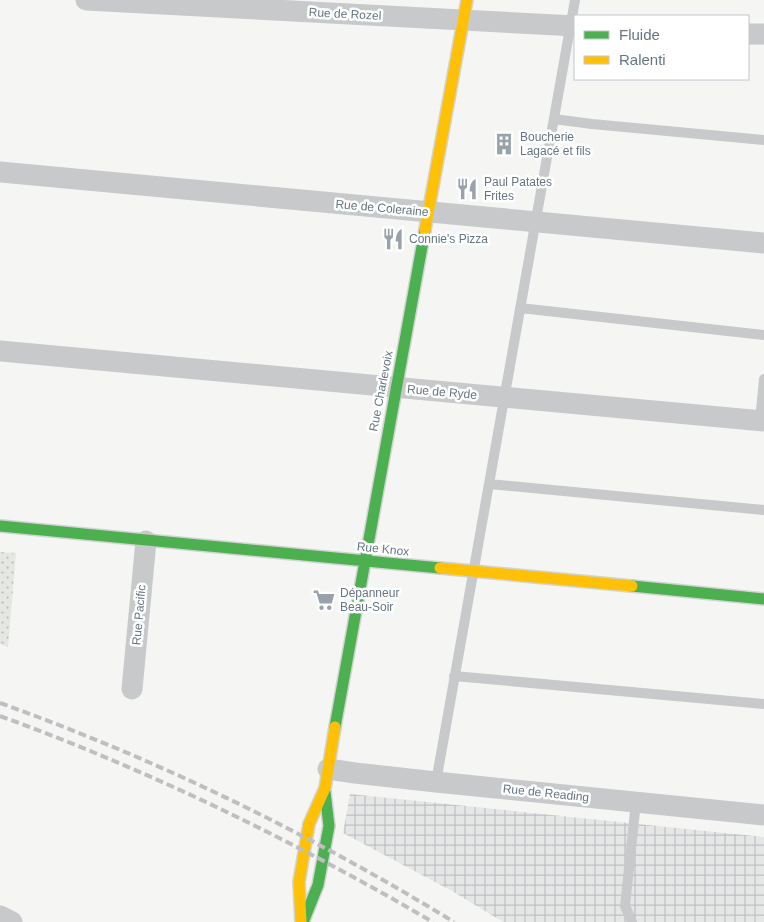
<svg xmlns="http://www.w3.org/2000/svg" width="764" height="922" font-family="Arial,sans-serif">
  <defs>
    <pattern id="industrial-grid" width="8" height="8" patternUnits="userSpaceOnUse" patternTransform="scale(1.25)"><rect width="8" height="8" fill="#e5e7e7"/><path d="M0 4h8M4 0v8" fill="none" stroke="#bdc0c1"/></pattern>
    <pattern id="garden-dots" width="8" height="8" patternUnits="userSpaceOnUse" patternTransform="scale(1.25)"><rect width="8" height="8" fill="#e4e7e2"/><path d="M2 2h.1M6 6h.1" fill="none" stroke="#bdc0bd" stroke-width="1.8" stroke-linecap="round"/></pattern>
  </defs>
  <rect width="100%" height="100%" fill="#f5f5f4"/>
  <path fill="url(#industrial-grid)" d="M 350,794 L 764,837 L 764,922 L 503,922 L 452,891 L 343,833 Z"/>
  <path fill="url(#garden-dots)" d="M 0,552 L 16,553 L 8,647 L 0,644 Z"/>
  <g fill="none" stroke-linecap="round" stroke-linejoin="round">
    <g stroke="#d2d3d3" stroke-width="14">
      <path id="fast" d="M 0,526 L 440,568
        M 632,586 L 764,599
        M 335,727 L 425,230
        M 304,920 L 318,885 L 329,826 L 325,792"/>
    </g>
    <g stroke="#d2d3d3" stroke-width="14">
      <path id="slow" d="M 425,230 L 467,0
        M 440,568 L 632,586
        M 301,922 L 299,882 L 309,824 L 325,788 L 335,727"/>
    </g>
    <path stroke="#c8c9ca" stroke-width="10" d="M 554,119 L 592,124 L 764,140
      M 520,308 L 764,335
      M 760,421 L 764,379
      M 489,484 L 764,510
      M 454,676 L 764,704
      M 436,782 L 575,0
      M 632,922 L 625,906 L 636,802"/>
    <path stroke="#c8c9ca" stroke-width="21" d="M 86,0 L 575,26
      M 748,34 L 764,34
      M 0,172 L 764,243
      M 0,351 L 764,421
      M 132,689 L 146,541
      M 328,769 L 355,773 L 436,782 L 764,815
      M 0,916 L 12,922"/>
    <use href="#fast" stroke="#4caf50" stroke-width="11"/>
    <use href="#slow" stroke="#ffc107" stroke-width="11"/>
    <path stroke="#bebfc1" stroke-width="4" stroke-dasharray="8 4" stroke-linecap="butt" d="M 0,703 C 159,760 310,834 454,922
      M 0,716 C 151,771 294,841 433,922"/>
  </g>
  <defs>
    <g id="building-bare" transform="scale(1.725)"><path d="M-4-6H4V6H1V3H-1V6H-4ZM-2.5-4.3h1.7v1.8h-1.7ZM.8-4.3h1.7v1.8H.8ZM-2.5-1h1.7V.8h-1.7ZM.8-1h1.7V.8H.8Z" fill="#99a2aa" stroke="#fff" stroke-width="2.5" paint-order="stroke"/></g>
    <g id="restaurant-bare" transform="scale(1.725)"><path d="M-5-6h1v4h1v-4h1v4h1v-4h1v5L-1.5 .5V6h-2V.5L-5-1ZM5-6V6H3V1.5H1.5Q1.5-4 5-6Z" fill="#99a2aa" stroke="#fff" stroke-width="2.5" paint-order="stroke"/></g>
    <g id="supermarket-bare" transform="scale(1.725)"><path d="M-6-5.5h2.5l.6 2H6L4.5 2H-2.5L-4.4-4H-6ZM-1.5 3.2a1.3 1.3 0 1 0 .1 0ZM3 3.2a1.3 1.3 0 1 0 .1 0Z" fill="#99a2aa" stroke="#fff" stroke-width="2.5" paint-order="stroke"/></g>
  </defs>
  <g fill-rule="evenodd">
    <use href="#building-bare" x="504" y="144"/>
    <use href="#restaurant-bare" x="467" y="189"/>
    <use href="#restaurant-bare" x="393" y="239"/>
    <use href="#supermarket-bare" x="324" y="600"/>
  </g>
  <g text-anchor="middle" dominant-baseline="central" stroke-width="5" stroke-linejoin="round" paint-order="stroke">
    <g font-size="12" fill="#677682" stroke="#fff">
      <text transform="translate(345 14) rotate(3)">Rue de Rozel</text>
      <text transform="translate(382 208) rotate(5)">Rue de Coleraine</text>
      <text transform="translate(381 391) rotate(-79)">Rue Charlevoix</text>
      <text transform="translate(442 392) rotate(5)">Rue de Ryde</text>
      <text transform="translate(383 549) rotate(6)">Rue Knox</text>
      <text transform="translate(139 615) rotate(-85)">Rue Pacific</text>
      <text transform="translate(546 793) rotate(6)">Rue de Reading</text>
    </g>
    <g font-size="12" fill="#677682" stroke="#fff" text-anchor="start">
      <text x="520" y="137">Boucherie<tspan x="520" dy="14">Lagacé et fils</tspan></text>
      <text x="484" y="182">Paul Patates<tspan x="484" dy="14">Frites</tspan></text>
      <text x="409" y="239">Connie's Pizza</text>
      <text x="340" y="593">Dépanneur<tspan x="340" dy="14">Beau-Soir</tspan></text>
    </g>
  </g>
  <rect x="574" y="15" width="175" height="65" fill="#ffffff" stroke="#c2c8cd"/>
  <rect x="584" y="31" width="25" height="8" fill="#4caf50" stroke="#c2c8cd"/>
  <text x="619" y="40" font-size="15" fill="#677682">Fluide</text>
  <rect x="584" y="56" width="25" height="8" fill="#ffc107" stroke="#c2c8cd"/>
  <text x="619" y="65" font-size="15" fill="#677682">Ralenti</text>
</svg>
